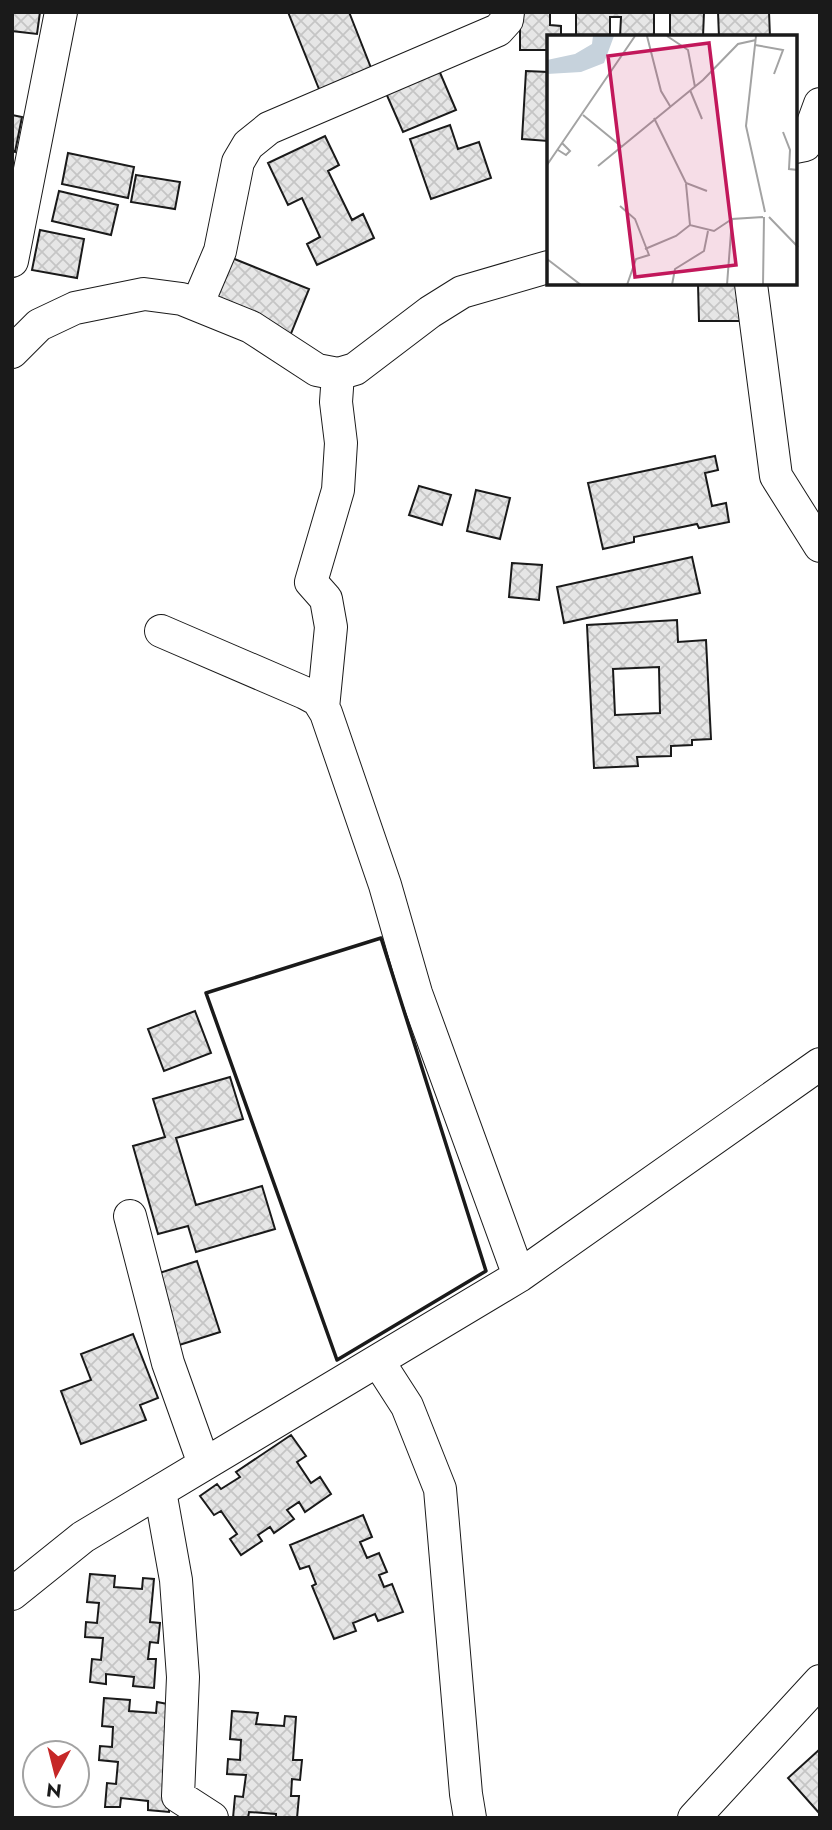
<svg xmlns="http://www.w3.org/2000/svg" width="832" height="1830" font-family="Jost,sans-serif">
  <defs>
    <pattern id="building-cross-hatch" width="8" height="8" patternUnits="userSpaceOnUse" patternTransform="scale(1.75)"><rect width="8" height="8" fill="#e6e6e6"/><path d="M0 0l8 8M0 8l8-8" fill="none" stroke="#c5c5c5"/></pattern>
  </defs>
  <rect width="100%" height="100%" fill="#fff"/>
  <path fill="url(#building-cross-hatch)" stroke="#1a1a1a" stroke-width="2" fill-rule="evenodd" d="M 12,12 L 40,12 L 37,34 L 12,31 Z
    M 288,12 L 349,12 L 373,73 L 321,94 Z
    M 520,12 L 550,12 L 550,25 L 561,26 L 561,35 L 576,35 L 576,12 L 654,12 L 654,36 L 670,36 L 670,12 L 704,12 L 703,37 L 620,37 L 621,17 L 610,17 L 610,37 L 548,37 L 548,50 L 520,50 Z
    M 718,12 L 769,12 L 770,37 L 719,37 Z
    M 435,61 L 456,110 L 403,132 L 382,84 Z
    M 526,71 L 548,72 L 548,141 L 522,139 Z
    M 12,115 L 22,117 L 15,152 L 12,151 Z
    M 450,125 L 458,149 L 479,142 L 491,178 L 431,199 L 410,139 Z
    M 325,136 L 339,165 L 328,171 L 352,220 L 363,214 L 374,238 L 317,265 L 307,244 L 320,237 L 302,198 L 288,205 L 268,163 Z
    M 68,153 L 134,167 L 128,198 L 62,184 Z
    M 136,175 L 180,182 L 175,209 L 131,202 Z
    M 59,191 L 118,205 L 111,235 L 52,221 Z
    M 40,230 L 84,239 L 77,278 L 32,270 Z
    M 232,258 L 309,289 L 290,336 L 213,305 Z
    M 698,284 L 740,284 L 740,321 L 699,321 Z
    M 715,456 L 718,470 L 705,473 L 712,506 L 726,503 L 729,522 L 699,528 L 697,524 L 634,537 L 634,542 L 603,549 L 588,483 Z
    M 419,486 L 451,495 L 442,525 L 409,515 Z
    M 476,490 L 510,498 L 500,539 L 467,531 Z
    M 692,557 L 700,593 L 564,623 L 557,587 Z
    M 512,563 L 542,565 L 539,600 L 509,597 Z
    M 677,620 L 678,642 L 706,640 L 711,739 L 692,740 L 692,745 L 671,746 L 671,756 L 637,757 L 638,766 L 594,768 L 587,625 ZM 659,667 L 660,713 L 615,715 L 613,669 Z
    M 195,1011 L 211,1053 L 164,1071 L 148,1029 Z
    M 230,1077 L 243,1119 L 176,1138 L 196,1205 L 262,1186 L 275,1229 L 196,1252 L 188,1226 L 158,1234 L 133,1146 L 165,1137 L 153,1099 Z
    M 197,1261 L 220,1332 L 173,1347 L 150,1276 Z
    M 133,1334 L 158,1398 L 140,1405 L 146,1420 L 81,1444 L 61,1391 L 91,1380 L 81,1354 Z
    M 291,1435 L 306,1456 L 297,1462 L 311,1483 L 320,1477 L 331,1494 L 305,1512 L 299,1502 L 287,1510 L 294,1519 L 274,1533 L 270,1527 L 258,1535 L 262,1541 L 241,1555 L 230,1539 L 237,1534 L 221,1511 L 214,1515 L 200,1496 L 217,1484 L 221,1489 L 240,1477 L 236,1472 Z
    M 363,1515 L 372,1537 L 360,1542 L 367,1558 L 379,1553 L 387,1572 L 379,1575 L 384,1587 L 392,1584 L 403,1612 L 378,1621 L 375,1614 L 353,1623 L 356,1631 L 334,1639 L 312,1586 L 316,1584 L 309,1566 L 300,1569 L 290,1545 Z
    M 90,1574 L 115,1576 L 114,1587 L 142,1589 L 143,1578 L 154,1579 L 150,1622 L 160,1623 L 158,1643 L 150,1642 L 148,1659 L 156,1659 L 154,1688 L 133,1686 L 134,1677 L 106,1674 L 106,1684 L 90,1682 L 92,1659 L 101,1660 L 103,1638 L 85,1637 L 86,1622 L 97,1623 L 99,1603 L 87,1602 Z
    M 104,1698 L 130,1700 L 129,1711 L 156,1713 L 157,1702 L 168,1704 L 171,1783 L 169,1812 L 148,1810 L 148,1801 L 121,1798 L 120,1807 L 105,1807 L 107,1783 L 116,1784 L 118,1762 L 99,1760 L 100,1746 L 112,1747 L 113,1727 L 102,1726 Z
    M 232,1711 L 258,1713 L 256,1724 L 284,1726 L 285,1716 L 296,1717 L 293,1760 L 302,1760 L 300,1780 L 292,1779 L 291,1796 L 299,1796 L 297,1818 L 276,1818 L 276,1814 L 249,1812 L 248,1818 L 233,1818 L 235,1796 L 243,1797 L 246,1775 L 227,1774 L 228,1759 L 240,1760 L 241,1740 L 230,1739 Z
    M 820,1749 L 820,1814 L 788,1778 Z"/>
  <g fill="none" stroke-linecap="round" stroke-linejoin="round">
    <g stroke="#1a1a1a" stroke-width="34">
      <path id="minor" d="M 795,147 L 805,145 L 820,104
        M 12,261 L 61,12
        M 751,284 L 776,476 L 820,546
        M 197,305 L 220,251 L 238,162 L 248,145 L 269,128 L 498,30 L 507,20 L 508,12
        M 12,352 L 39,325 L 75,308 L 144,294 L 182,299 L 251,327 L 317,370 L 338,374 L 355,369 L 430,312 L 462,292 L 548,267
        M 161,631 L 305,693 L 318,700 L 326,713 L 385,885 L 416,993 L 519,1276
        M 323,708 L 331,627 L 326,599 L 311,582 L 338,490 L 341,443 L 336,402 L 338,374
        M 130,1216 L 168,1363 L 204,1464
        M 378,1361 L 407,1406 L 440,1489 L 466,1794 L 470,1818
        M 160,1491 L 176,1580 L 183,1677 L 178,1796 L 212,1818
        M 12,1594 L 83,1537 L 519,1276 L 820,1064
        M 694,1818 L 820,1681"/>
    </g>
    <use href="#minor" stroke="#fff" stroke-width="32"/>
    <path stroke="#1a1a1a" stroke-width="3.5" d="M 381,938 L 486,1271 L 337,1360 L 206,993 Z"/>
  </g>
  <g transform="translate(547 35)">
    <rect width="250" height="250" fill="#fff"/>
    <path d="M 46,1 L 67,1 L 57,28 L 34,37 L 0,39 L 0,25 L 28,19 L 45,9 Z" fill="#c6d2dc"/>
    <path fill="none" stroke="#a3a3a3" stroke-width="2" d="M 100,1 L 114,56 L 123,71M 120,1 L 141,15 L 148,52M 209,1 L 199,91 L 218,177M 208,10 L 236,15 L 227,39M 143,55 L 155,84M 36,80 L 75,112M 107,83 L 139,148 L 160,156M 236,97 L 243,115 L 242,134 L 251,135M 11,115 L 19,120 L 23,116 L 15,108M 0,130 L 88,1M 51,131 L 156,45 L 191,9 L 209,5M 139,149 L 143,190M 73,171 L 88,184 L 102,220 L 89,224 L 80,250M 222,182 L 251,212M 98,214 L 129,201 L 143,190 L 167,196 L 185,184M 0,224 L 34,250M 125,250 L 128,234 L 157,216 L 161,196M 180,250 L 185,184 L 216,182M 216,250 L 217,182"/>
    <path fill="#c2185b" fill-opacity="0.15" stroke="#c2185b" stroke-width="3.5" d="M 162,8 L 189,230 L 88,242 L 61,21 Z"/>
    <rect width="250" height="250" fill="none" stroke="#1a1a1a" stroke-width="3.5"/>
  </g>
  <rect width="832" height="1830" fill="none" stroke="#1a1a1a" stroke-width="28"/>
  <g transform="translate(56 1774) rotate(187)"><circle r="33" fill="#ffffff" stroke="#a3a3a3" stroke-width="2"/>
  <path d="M0-5L12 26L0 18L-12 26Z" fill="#c62828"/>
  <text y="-10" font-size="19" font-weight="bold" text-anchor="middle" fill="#1a1a1a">N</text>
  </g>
</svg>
